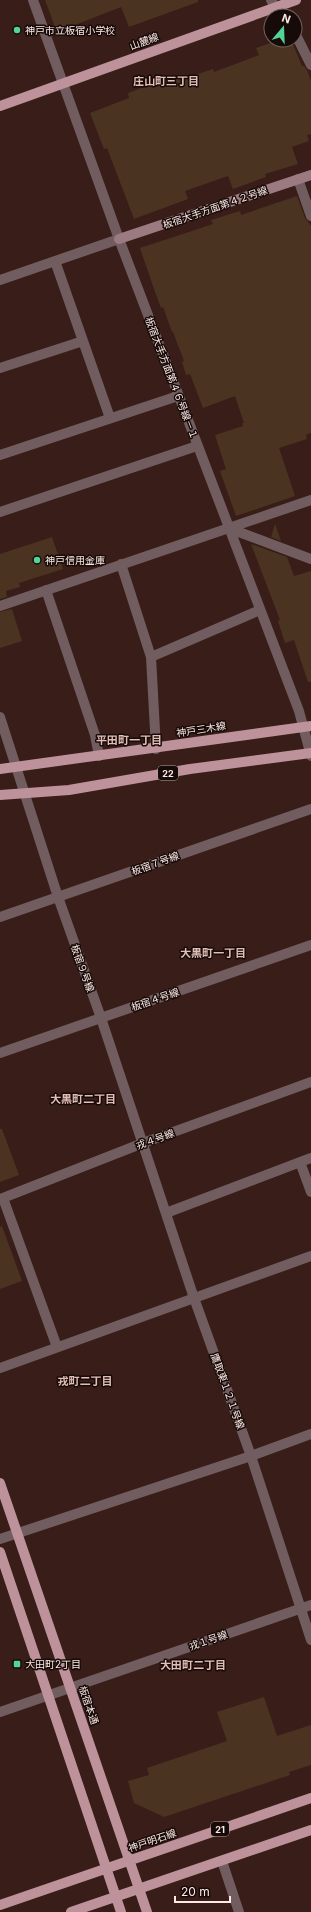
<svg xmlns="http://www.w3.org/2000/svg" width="311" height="1912" font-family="Inter,'Noto Sans JP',sans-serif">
  <rect width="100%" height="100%" fill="#391d18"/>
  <path fill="#4b3321" d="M 45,0 L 198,0 L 198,2 L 129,27 L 121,7 L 57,32 Z
    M 279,40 L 291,40 L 302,66 L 304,66 L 307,70 L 311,81 L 311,134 L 307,135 L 309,141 L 292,147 L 298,164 L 265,174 L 266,177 L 233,189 L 228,176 L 185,191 L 188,199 L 134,219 L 107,148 L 104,149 L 90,113 L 129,98 L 128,93 L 155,83 L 179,76 L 180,80 L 213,69 L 214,72 L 259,55 L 256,48 Z
    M 297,196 L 305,218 L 311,226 L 311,433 L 306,435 L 307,439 L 279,448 L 295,496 L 236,516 L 220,471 L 226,469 L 215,435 L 243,426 L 242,423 L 244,423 L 235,396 L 203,408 L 190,374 L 186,375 L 182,362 L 184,361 L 173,332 L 172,332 L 163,307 L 161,308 L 155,292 L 140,248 L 213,224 L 211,220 L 240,211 L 241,215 Z
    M 275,524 L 281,541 L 271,537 Z
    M 52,537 L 63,569 L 19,583 L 20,587 L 6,591 L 7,597 L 0,599 L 0,554 Z
    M 251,544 L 287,557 L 294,576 L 311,571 L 311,682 L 308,682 L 294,640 L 285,643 L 278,621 L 280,620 Z
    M 12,609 L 22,641 L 0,648 L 0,612 Z
    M 0,1129 L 2,1129 L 19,1175 L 0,1182 Z
    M 2,1226 L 22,1281 L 0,1289 L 0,1227 Z
    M 264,1697 L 277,1736 L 311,1725 L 311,1765 L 289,1772 L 290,1775 L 164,1817 L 134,1803 L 128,1781 L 149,1775 L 147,1768 L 227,1741 L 217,1712 Z"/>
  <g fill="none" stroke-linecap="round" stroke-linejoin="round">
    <path stroke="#715c60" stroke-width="10" d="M 33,0 L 119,239 L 299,711 L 311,756
      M 271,0 L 281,16
      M 295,33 L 311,65
      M 298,179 L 311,216
      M 55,261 L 110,418
      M 0,280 L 119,239
      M 0,368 L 83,341
      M 0,455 L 178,396
      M 0,512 L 197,446
      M 228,528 L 311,559
      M 121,564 L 151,657 L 156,749
      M 46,590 L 95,735 L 99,756
      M 0,606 L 311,500
      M 151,657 L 260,610
      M 0,717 L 58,897 L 101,1018 L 194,1298 L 251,1456 L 311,1640
      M 0,917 L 311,809
      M 0,1053 L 311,945
      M 300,1162 L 311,1192
      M 3,1198 L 57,1347
      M 0,1199 L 143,1143 L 311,1082
      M 166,1213 L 311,1158
      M 0,1368 L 311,1256
      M 0,1539 L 251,1456 L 311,1434
      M 0,1712 L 311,1605
      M 222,1861 L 239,1912"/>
    <path stroke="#9c7a81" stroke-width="10" d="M 119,239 L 311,175"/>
    <path stroke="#bd929a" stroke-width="10" d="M 0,106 L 296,0
      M 0,769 L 311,726
      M 0,795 L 69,790 L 190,769 L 311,753
      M 0,1483 L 147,1912
      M 0,1552 L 121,1912
      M 0,1905 L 311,1798
      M 71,1912 L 311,1830"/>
  </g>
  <g fill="#53d396" stroke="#170b09" stroke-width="1.5">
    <circle cx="17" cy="30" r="4"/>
    <circle cx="37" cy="560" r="4"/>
    <rect x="13" y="1660" width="8" height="8" rx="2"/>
  </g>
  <g text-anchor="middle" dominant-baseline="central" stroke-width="3" stroke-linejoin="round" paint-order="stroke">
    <g fill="#170b09" stroke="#b8a6a3" stroke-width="1">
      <rect x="158" y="766" width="20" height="14" rx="3"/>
      <rect x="211" y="1822" width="18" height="14" rx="3"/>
    </g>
    <g font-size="9" font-weight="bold" fill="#fde9e5">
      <text x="168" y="773">22</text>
      <text x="220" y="1829">21</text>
    </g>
    <g font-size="10" fill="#fde9e5" stroke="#170b09" text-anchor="start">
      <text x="25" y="30">神戸市立板宿小学校</text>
      <text x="45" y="560">神戸信用金庫</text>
      <text x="25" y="1664">大田町2丁目</text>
    </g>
    <g font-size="10" fill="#fde9e5" stroke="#170b09">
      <text transform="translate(144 41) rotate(-20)">山麓線</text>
      <text transform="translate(215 207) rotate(-19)">板宿大手方面第４２号線</text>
      <text transform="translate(172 378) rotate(69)">板宿大手方面第４６号線－１</text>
      <text transform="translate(201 729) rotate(-9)">神戸三木線</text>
      <text transform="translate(155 863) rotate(-20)">板宿７号線</text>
      <text transform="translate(83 968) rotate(70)">板宿９号線</text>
      <text transform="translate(155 999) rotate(-19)">板宿４号線</text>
      <text transform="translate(155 1139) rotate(-20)">戎４号線</text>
      <text transform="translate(228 1391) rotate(70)">鷹取東１２１号線</text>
      <text transform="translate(208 1640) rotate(-19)">戎１号線</text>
      <text transform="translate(89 1705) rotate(71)">板宿本通</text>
      <text transform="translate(152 1840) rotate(-19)">神戸明石線</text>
    </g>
    <g font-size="11" font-weight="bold" fill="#e3bdb6" stroke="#170b09">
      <text x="166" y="81">庄山町三丁目</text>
      <text x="129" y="740">平田町一丁目</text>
      <text x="213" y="953">大黒町一丁目</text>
      <text x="83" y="1099">大黒町二丁目</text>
      <text x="85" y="1381">戎町二丁目</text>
      <text x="193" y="1665">大田町二丁目</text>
    </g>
  </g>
  <g transform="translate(283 28) rotate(19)"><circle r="19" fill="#170b09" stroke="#736461"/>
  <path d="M0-3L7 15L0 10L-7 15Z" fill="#53d396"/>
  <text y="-6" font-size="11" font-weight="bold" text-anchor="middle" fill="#fde9e5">N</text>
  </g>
  <path d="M175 1896v6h55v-6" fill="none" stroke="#fde9e5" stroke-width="2"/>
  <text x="181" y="1896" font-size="12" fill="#fde9e5" stroke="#170b09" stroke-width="3" paint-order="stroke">20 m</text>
</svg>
